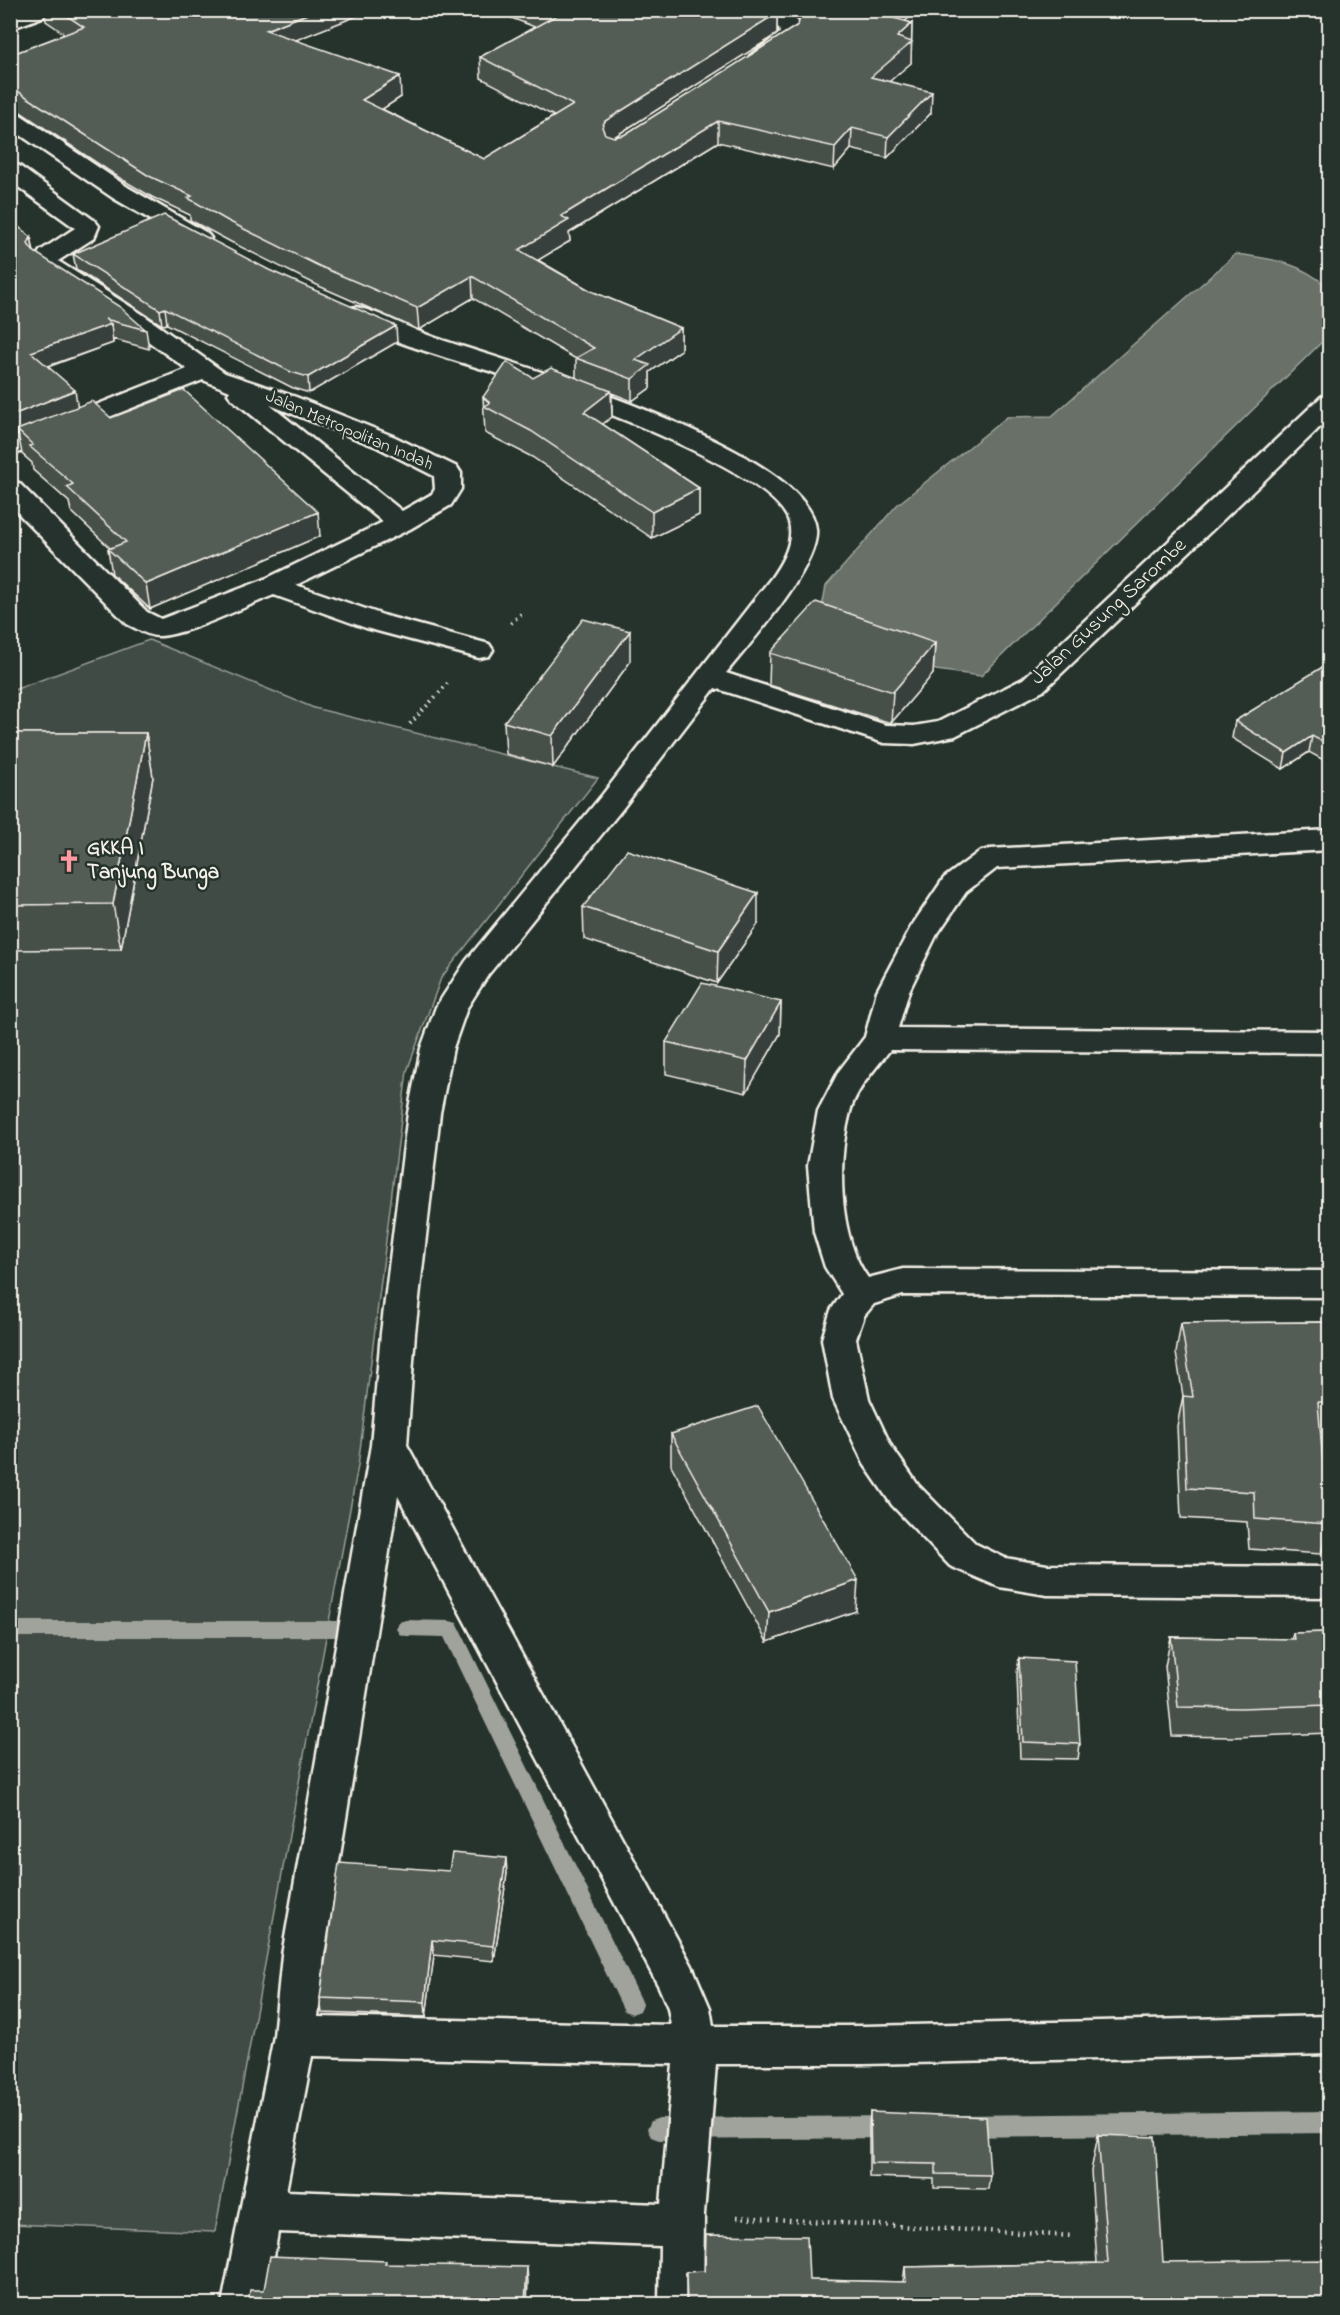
<svg xmlns="http://www.w3.org/2000/svg" width="1340" height="2315" font-family="'Indie Flower',sans-serif">
  <rect width="100%" height="100%" fill="#26332d"/>
  <filter id="ink" filterUnits="userSpaceOnUse"><feTurbulence type="fractalNoise" baseFrequency=".0167" numOctaves="2"/><feDisplacementMap in="SourceGraphic" scale="12" xChannelSelector="R" yChannelSelector="G"/><feConvolveMatrix kernelMatrix="1 2 1 2 8 2 1 2 1" color-interpolation-filters="sRGB"/></filter>
  <g filter="url(#ink)">
    <path fill="#414b45" stroke="#9a9e96" stroke-width="1.5" d="M 149,640 L 314,708 L 598,778 L 441,978 L 407,1071 L 358,1466 L 215,2232 L 11,2224 L 11,691 Z"/>
    <path fill="#676f68" stroke="#9fa39b" stroke-width="1.5" d="M 1236,254 C 1274,259 1299,262 1329,288 L 1329,335 L 981,676 L 936,670 L 818,629 L 826,586 L 897,505 L 1007,417 L 1052,416 Z"/>
    <g fill="none" stroke-linecap="round" stroke-linejoin="round">
      <path fill="#9fa39b" fill-rule="evenodd" d="M 406,1620 L 450,1621 L 457,1623 L 640,1997 L 643,2004 L 640,2011 L 632,2014 L 624,2011 L 444,1637 L 406,1636 L 399,1634 L 396,1628 L 399,1622 Z
        M 10,1621 L 346,1621 L 353,1623 L 356,1629 L 353,1635 L 346,1637 L 10,1637 Z
        M 1330,2111 L 1330,2133 L 962,2137 L 954,2134 L 950,2126 L 954,2118 L 962,2115 Z
        M 893,2116 L 901,2119 L 905,2127 L 901,2135 L 893,2138 L 659,2140 L 651,2137 L 647,2129 L 651,2121 L 659,2118 Z"/>
      <g stroke="#f4f1e8" stroke-width="5">
        <path id="minor" d="M 21,10 L 50,10 L 48,15 L 10,29 L 10,15 Z
          M 754,10 C 762,10 774,8 782,11 C 826,24 779,67 753,61 L 750,56 L 780,33 L 779,28 Z
          M 10,111 L 18,113 L 129,188 L 207,233 L 211,238 L 207,243 L 199,245 L 191,243 L 113,198 L 10,128 Z
          M 10,163 L 18,165 L 95,221 L 99,226 L 94,238 L 58,261 L 142,314 L 225,373 L 296,397 L 395,437 L 457,467 L 461,473 L 461,489 L 451,505 L 410,529 L 296,585 L 386,616 L 489,644 L 493,650 L 489,656 L 479,658 L 366,628 L 274,595 C 246,606 185,636 158,636 C 147,636 136,628 127,624 L 10,505 L 10,481 L 19,483 L 147,612 L 161,619 L 263,580 L 383,522 L 232,399 L 228,394 L 230,391 L 203,380 L 10,456 L 10,439 L 187,369 L 124,324 L 37,268 L 33,263 L 40,251 L 75,228 L 10,181 ZM 270,405 L 377,447 L 434,476 L 435,489 L 432,494 L 402,511 Z
          M 356,307 C 383,313 409,329 436,338 C 508,362 808,447 816,529 C 820,566 750,643 726,673 L 886,725 L 914,726 L 938,722 L 1023,679 L 1321,397 L 1330,395 L 1330,417 L 1312,435 L 1043,691 L 955,736 L 914,744 L 884,743 L 715,688 L 623,808 L 488,975 L 467,1008 L 453,1048 L 440,1113 L 415,1333 L 407,1445 L 692,1966 L 710,2008 L 713,2026 L 865,2026 L 1330,2016 L 1330,2054 L 865,2064 L 716,2064 L 704,2214 L 703,2304 L 659,2304 L 660,2246 L 278,2232 L 266,2304 L 222,2304 L 274,2036 L 282,1955 L 371,1445 L 381,1333 L 408,1113 L 421,1048 L 436,1007 L 466,961 L 603,794 L 772,577 C 783,561 794,542 789,522 C 774,467 539,386 483,369 C 457,361 356,332 344,314 L 347,309 ZM 398,1496 L 659,1987 L 668,2008 L 671,2025 L 318,2017 L 324,1955 ZM 312,2056 L 673,2064 L 661,2204 L 286,2191 Z
          M 1330,830 L 1330,850 L 997,868 L 966,892 L 936,936 L 909,991 L 898,1028 L 1330,1031 L 1330,1053 L 890,1050 C 875,1069 856,1089 850,1112 C 837,1161 838,1236 868,1278 L 903,1269 L 1330,1271 L 1330,1297 L 903,1295 L 874,1304 L 864,1316 L 856,1339 L 869,1399 L 891,1446 L 918,1485 L 976,1544 L 1005,1558 L 1047,1565 L 1330,1567 L 1330,1597 L 1047,1595 L 999,1587 L 950,1566 L 892,1505 L 864,1464 L 833,1399 L 822,1339 L 831,1310 L 842,1294 L 825,1267 L 814,1232 L 808,1166 L 818,1111 L 839,1071 L 865,1037 L 877,991 L 911,927 L 944,878 L 979,852 L 990,849 Z"/>
      </g>
      <path stroke="#f4f1e8" stroke-width="4" stroke-dasharray="1.5 4.5" stroke-linecap="butt" d="M 511,623 L 521,614
        M 410,724 L 449,682"/>
      <path stroke="#f4f1e8" stroke-width="4.5" stroke-dasharray="1.5 5" stroke-linecap="butt" d="M 737,2217 L 1074,2236"/>
      <use href="#minor" fill="#26332d" fill-rule="evenodd"/>
    </g>
    <path fill="#474f49" stroke="#f4f1e8" stroke-width="1.5" d="M 44,10 L 372,10 L 295,40 L 401,97 L 382,109 L 484,159 L 554,116 L 481,78 L 480,57 L 535,27 L 491,10 L 777,10 L 777,34 L 614,137 L 624,135 L 798,25 L 799,22 L 793,15 L 781,10 L 919,10 L 905,21 L 912,23 L 911,63 L 889,81 L 931,113 L 887,158 L 851,149 L 834,169 L 718,142 L 569,233 L 570,241 L 538,260 L 591,291 L 681,328 L 681,350 L 650,372 L 650,388 L 632,401 L 612,393 L 612,417 L 602,424 L 699,488 L 699,515 L 652,538 L 532,457 L 485,433 L 483,397 L 533,378 L 576,377 L 576,359 L 473,298 L 419,330 L 321,287 L 231,242 L 190,220 L 190,215 L 152,197 L 123,180 L 19,111 L 10,110 L 10,55 L 65,34 L 46,21 Z
      M 31,237 L 34,252 L 146,330 L 149,349 L 113,339 L 113,343 L 48,367 L 78,407 L 111,418 L 320,536 L 150,609 L 112,574 L 108,549 L 111,549 L 71,511 L 69,502 L 33,470 L 32,463 L 22,454 L 18,433 L 10,436 Z
      M 73,254 L 397,342 L 309,393 L 293,388 L 167,324 L 162,325 L 76,269 Z
      M 935,643 L 933,674 L 891,723 L 769,685 L 770,653 Z
      M 630,662 L 553,767 L 506,754 L 504,722 Z
      M 1329,663 L 1329,763 L 1309,752 L 1283,769 L 1232,738 L 1235,721 Z
      M 10,733 L 146,733 L 153,777 L 121,949 L 10,950 Z
      M 583,907 L 758,924 L 717,983 L 584,939 Z
      M 781,1002 L 780,1034 L 746,1093 L 666,1074 L 666,1042 Z
      M 1329,1322 L 1329,1432 L 1320,1432 L 1328,1524 L 1321,1554 L 1249,1549 L 1247,1522 L 1181,1518 L 1177,1426 L 1183,1396 L 1176,1353 L 1181,1323 Z
      M 671,1434 L 856,1611 L 767,1642 L 671,1465 Z
      M 1329,1632 L 1329,1733 L 1235,1737 L 1172,1736 L 1165,1666 L 1171,1637 L 1291,1639 L 1293,1633 Z
      M 1019,1658 L 1080,1744 L 1078,1759 L 1020,1758 L 1017,1674 Z
      M 449,1871 L 507,1873 L 494,1961 L 434,1955 L 426,2017 L 322,2013 L 320,1998 Z
      M 870,2112 L 990,2175 L 988,2189 L 934,2188 L 934,2179 L 869,2177 L 869,2126 Z
      M 1098,2135 L 1163,2262 L 1329,2304 L 686,2304 L 686,2272 L 809,2280 L 903,2282 L 905,2267 L 1097,2263 L 1091,2171 Z"/>
    <path fill="#39403c" stroke="#f4f1e8" stroke-width="1.5" d="M 317,10 L 372,10 L 268,51 L 266,30 Z
      M 893,10 L 919,10 L 885,37 L 886,16 Z
      M 777,13 L 777,34 L 606,142 L 602,127 L 605,121 Z
      M 912,23 L 911,63 L 870,98 L 871,77 L 897,37 Z
      M 400,76 L 401,97 L 364,121 L 362,100 Z
      M 932,92 L 931,113 L 887,158 L 888,137 Z
      M 718,121 L 718,142 L 569,233 L 570,241 L 520,271 L 519,250 L 561,216 Z
      M 852,128 L 851,149 L 834,169 L 835,147 Z
      M 31,237 L 34,256 L 28,244 Z
      M 472,276 L 473,298 L 419,330 L 417,308 Z
      M 165,308 L 167,324 L 162,325 L 160,310 Z
      M 111,324 L 113,343 L 34,371 L 31,352 Z
      M 396,326 L 397,342 L 309,393 L 308,377 Z
      M 681,328 L 681,350 L 650,372 L 650,388 L 632,401 L 632,379 L 635,360 Z
      M 75,390 L 78,410 L 17,430 L 18,433 L 10,436 L 10,416 Z
      M 611,391 L 612,417 L 584,438 L 584,412 Z
      M 699,488 L 699,515 L 652,538 L 652,512 Z
      M 318,512 L 320,536 L 150,609 L 146,584 Z
      M 630,631 L 630,662 L 553,767 L 552,736 Z
      M 935,643 L 933,674 L 891,723 L 893,692 Z
      M 146,733 L 153,777 L 121,949 L 113,904 Z
      M 1312,736 L 1309,752 L 1283,769 L 1286,753 Z
      M 758,893 L 758,924 L 717,983 L 718,951 Z
      M 781,1002 L 780,1034 L 746,1093 L 747,1061 Z
      M 858,1580 L 856,1611 L 767,1642 L 769,1612 Z
      M 506,1858 L 507,1873 L 494,1961 L 493,1946 Z
      M 432,1940 L 434,1955 L 426,2017 L 425,2002 Z
      M 527,2267 L 528,2283 L 527,2304 L 525,2304 Z"/>
    <path fill="#525c55" stroke="#f4f1e8" stroke-width="1.5" d="M 58,10 L 317,10 L 266,30 L 400,76 L 362,100 L 484,159 L 573,105 L 480,57 L 557,15 L 545,10 L 777,10 L 777,13 L 605,121 L 602,127 L 605,134 L 614,137 L 624,135 L 798,25 L 802,10 L 893,10 L 886,16 L 912,23 L 897,37 L 912,42 L 871,77 L 932,92 L 888,137 L 852,128 L 835,147 L 718,121 L 561,216 L 569,220 L 519,250 L 591,291 L 681,328 L 635,360 L 650,365 L 632,379 L 576,358 L 594,348 L 472,276 L 417,308 L 319,266 L 228,221 L 188,198 L 192,196 L 149,176 L 121,158 L 16,90 L 10,89 L 10,55 L 84,27 Z
      M 164,215 L 269,270 L 396,326 L 308,377 L 291,372 L 165,308 L 160,310 L 73,254 Z
      M 10,220 L 31,237 L 28,244 L 33,251 L 120,307 L 146,330 L 105,319 L 111,324 L 31,352 L 75,390 L 10,416 Z
      M 507,362 L 533,378 L 551,368 L 611,391 L 584,412 L 699,488 L 652,512 L 531,431 L 484,406 L 490,403 L 483,397 Z
      M 184,390 L 318,512 L 146,584 L 108,549 L 126,542 L 67,487 L 73,484 L 29,446 L 33,445 L 17,430 L 92,401 L 111,418 Z
      M 816,602 L 935,643 L 893,692 L 770,653 Z
      M 583,619 L 630,631 L 552,736 L 504,722 Z
      M 1329,663 L 1329,745 L 1312,736 L 1286,753 L 1235,721 Z
      M 10,733 L 146,733 L 113,904 L 10,905 Z
      M 627,850 L 758,893 L 718,951 L 583,907 Z
      M 702,983 L 781,1002 L 747,1061 L 666,1042 Z
      M 1329,1322 L 1329,1402 L 1318,1402 L 1328,1524 L 1255,1519 L 1254,1492 L 1187,1488 L 1183,1396 L 1193,1397 L 1181,1323 Z
      M 758,1406 L 858,1580 L 769,1612 L 671,1434 Z
      M 1329,1632 L 1329,1705 L 1241,1708 L 1178,1707 L 1171,1637 L 1294,1639 L 1293,1633 Z
      M 1019,1658 L 1075,1661 L 1080,1744 L 1023,1742 Z
      M 452,1853 L 506,1858 L 493,1946 L 432,1940 L 425,2002 L 320,1998 L 339,1863 L 449,1871 Z
      M 870,2112 L 986,2117 L 990,2175 L 936,2174 L 936,2164 L 871,2163 Z
      M 1098,2135 L 1155,2137 L 1163,2262 L 1329,2260 L 1329,2304 L 687,2304 L 686,2272 L 705,2271 L 706,2235 L 807,2236 L 809,2280 L 906,2282 L 905,2267 L 1108,2263 Z
      M 270,2256 L 386,2261 L 385,2264 L 527,2267 L 525,2304 L 248,2304 L 250,2290 L 264,2290 Z"/>
  </g>
  <defs>
    <g id="church-bare" transform="scale(1.8)"><path d="M-1.2-6h2.4v3.5h3.3v2.4h-3.3V6h-2.4V-.1h-3.3v-2.4h3.3Z" fill="#ff9aa2" stroke="#26332d" stroke-width="2.5" paint-order="stroke"/></g>
  </defs>
  <g fill-rule="evenodd">
    <use href="#church-bare" x="69" y="861"/>
  </g>
  <g text-anchor="middle" dominant-baseline="central" stroke-width="5" stroke-linejoin="round" paint-order="stroke">
    <g font-size="18" fill="#f4f1e8" stroke="#26332d">
      <text transform="translate(349 431) rotate(23)">Jalan Metropolitan Indah</text>
    </g>
    <g font-size="21" fill="#f4f1e8" stroke="#26332d">
      <text transform="translate(1109 612) rotate(-43)">Jalan Gusung Sarombe</text>
    </g>
    <g font-size="21" font-weight="bold" fill="#f4f1e8" stroke="#26332d" text-anchor="start">
      <text x="87" y="849">GKKA I<tspan x="87" dy="24">Tanjung Bunga</tspan></text>
    </g>
  </g>
  <rect width="1340" height="2315" fill="none" stroke="#26332d" stroke-width="36"/>
  <rect x="18" y="18" width="1304" height="2279" fill="none" stroke="#f4f1e8" stroke-width="2" filter="url(#ink)"/>
</svg>
